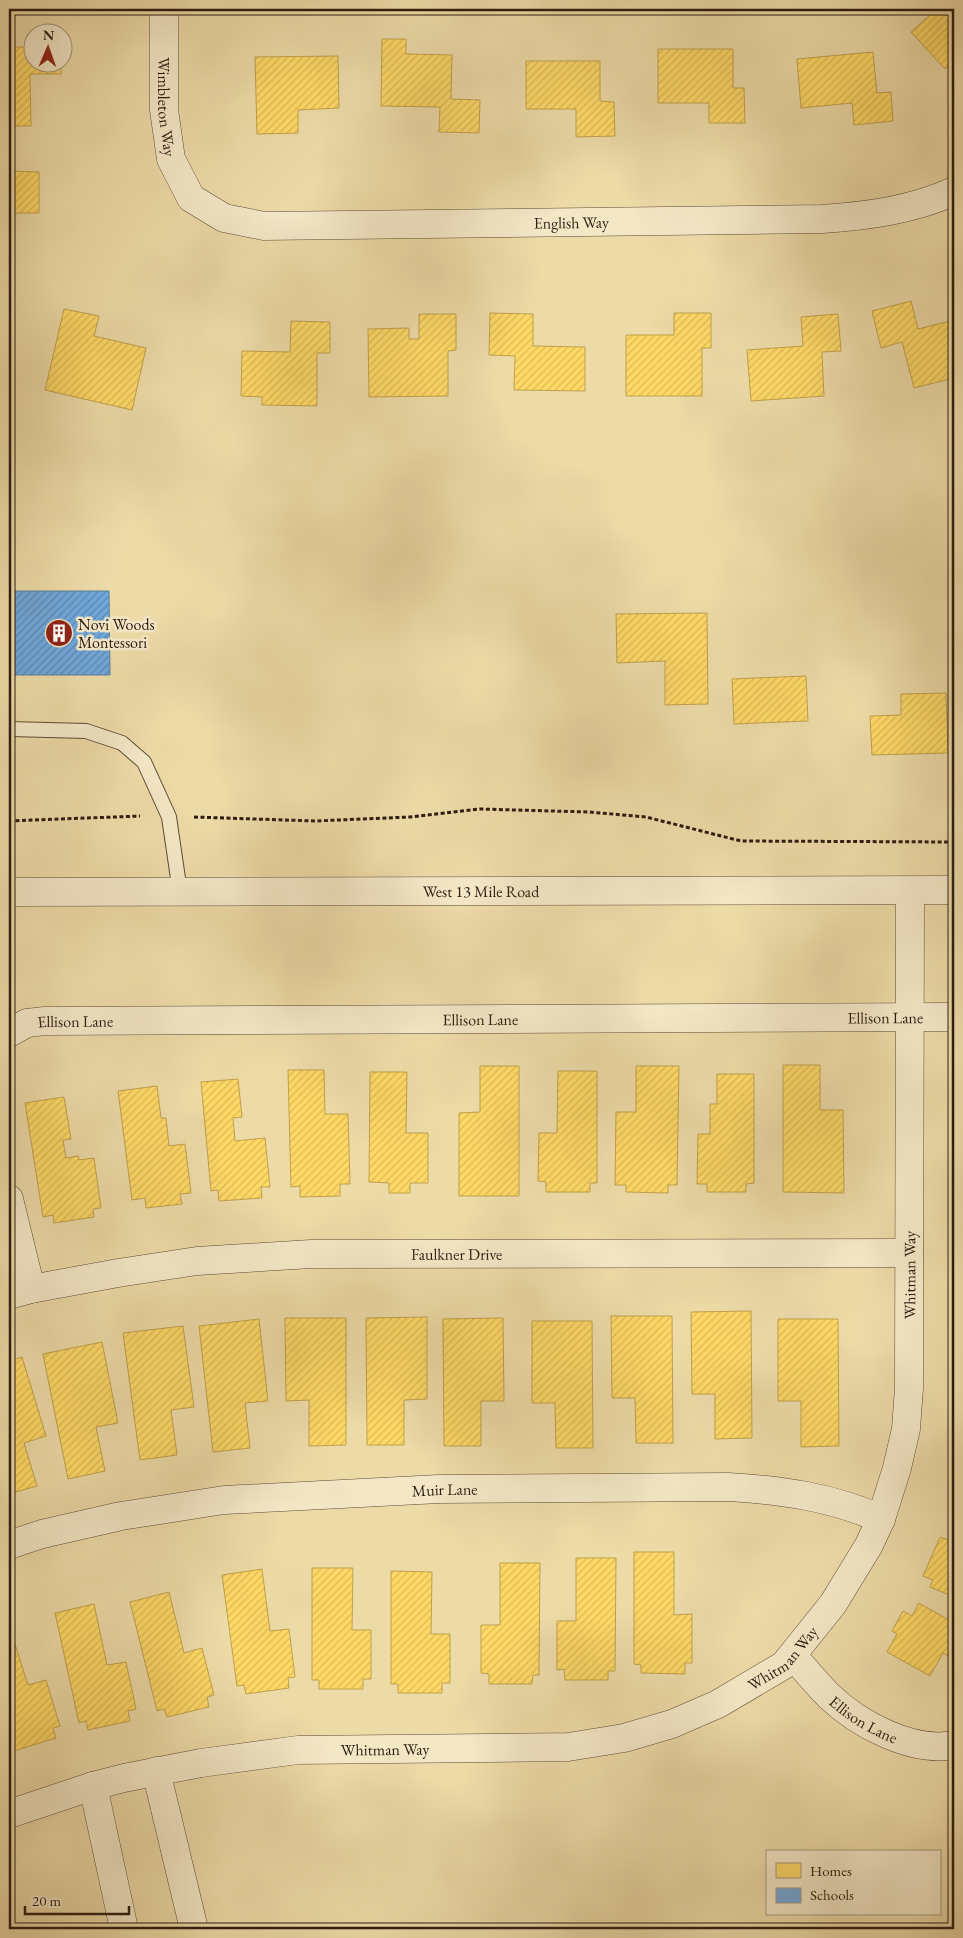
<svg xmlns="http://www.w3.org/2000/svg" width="963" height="1938" font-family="'EB Garamond',serif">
  <defs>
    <pattern id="homes-hatch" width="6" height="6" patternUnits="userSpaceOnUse" patternTransform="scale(1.25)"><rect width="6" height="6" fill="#ffd966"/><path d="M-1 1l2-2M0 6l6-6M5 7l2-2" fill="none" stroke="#dbba57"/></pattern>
    <pattern id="schools-hatch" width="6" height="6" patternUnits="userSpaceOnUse" patternTransform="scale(1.25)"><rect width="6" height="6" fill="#6fa8dc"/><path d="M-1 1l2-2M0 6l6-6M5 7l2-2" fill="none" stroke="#5b88b1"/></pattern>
  </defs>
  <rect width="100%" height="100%" fill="#ecdaa7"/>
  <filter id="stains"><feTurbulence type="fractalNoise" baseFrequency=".004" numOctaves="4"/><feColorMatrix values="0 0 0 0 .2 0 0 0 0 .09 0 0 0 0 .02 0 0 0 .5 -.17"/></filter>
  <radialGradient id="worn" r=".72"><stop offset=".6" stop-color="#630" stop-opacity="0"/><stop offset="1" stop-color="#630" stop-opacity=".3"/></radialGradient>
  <path fill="url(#homes-hatch)" stroke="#c0a04c" d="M 937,9 L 954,9 L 954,60 L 945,69 L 911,32 Z
    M 382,39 L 406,39 L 406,54 L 452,55 L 451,99 L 480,100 L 479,133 L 439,132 L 440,107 L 381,106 Z
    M 9,47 L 32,47 L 32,62 L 61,62 L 61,74 L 30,74 L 31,126 L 9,126 Z
    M 658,49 L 733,49 L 733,88 L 744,88 L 745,123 L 709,123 L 709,103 L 658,103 Z
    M 873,52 L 877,93 L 891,92 L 893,121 L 854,125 L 852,103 L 801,108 L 797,59 Z
    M 338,56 L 339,108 L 298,110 L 298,133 L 257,134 L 255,57 Z
    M 526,61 L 600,61 L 600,101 L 614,102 L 615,136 L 576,137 L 576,109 L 526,109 Z
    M 9,171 L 39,172 L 39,213 L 14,213 L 13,252 L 9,252 Z
    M 911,301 L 918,329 L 954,320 L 954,378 L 914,388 L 902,342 L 881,348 L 872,311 Z
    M 64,309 L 99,316 L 94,336 L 146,348 L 132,410 L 45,390 Z
    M 490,313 L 533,314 L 533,346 L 585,347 L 585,391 L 514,390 L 515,356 L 489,355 Z
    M 674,313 L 711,313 L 711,348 L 702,348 L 702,396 L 626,396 L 626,335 L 674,335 Z
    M 419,314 L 456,314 L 456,350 L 448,351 L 448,396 L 369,397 L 368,329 L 409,328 L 409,339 L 419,339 Z
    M 838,314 L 841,351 L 822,352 L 824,396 L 751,401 L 747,350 L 803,346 L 801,317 Z
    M 291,321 L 330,322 L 330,353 L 317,353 L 317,406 L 262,405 L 262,397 L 241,396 L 242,351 L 290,352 Z
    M 707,613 L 708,704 L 665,705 L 665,661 L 617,663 L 616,614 Z
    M 806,676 L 808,721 L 734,724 L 732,679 Z
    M 946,693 L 948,753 L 872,755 L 870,716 L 901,715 L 901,694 Z
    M 783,1065 L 820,1065 L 820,1110 L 843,1110 L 844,1193 L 783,1192 Z
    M 480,1066 L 519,1066 L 519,1196 L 459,1196 L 459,1113 L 480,1112 Z
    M 636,1066 L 679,1066 L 677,1185 L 668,1185 L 668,1193 L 626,1192 L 626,1185 L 615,1185 L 616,1112 L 636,1112 Z
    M 288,1070 L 324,1070 L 325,1114 L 348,1114 L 350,1184 L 340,1184 L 340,1196 L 300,1197 L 300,1186 L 291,1187 Z
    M 558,1071 L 597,1071 L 597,1183 L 590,1183 L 590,1192 L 546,1192 L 546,1182 L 538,1181 L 539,1133 L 557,1133 Z
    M 370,1072 L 407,1072 L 406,1133 L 428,1133 L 428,1183 L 410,1183 L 410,1193 L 389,1193 L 389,1183 L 369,1182 Z
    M 717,1074 L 754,1074 L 754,1183 L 746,1184 L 746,1192 L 707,1192 L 707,1184 L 697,1184 L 698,1134 L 710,1134 L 710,1104 L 717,1104 Z
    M 238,1079 L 242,1117 L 233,1118 L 235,1141 L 265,1138 L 270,1187 L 261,1187 L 262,1198 L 219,1201 L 218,1190 L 211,1191 L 201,1082 Z
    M 157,1086 L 161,1118 L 166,1118 L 169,1146 L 185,1144 L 191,1193 L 180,1194 L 182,1204 L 146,1208 L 145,1198 L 132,1200 L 118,1091 Z
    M 64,1097 L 71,1139 L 63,1140 L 66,1158 L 78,1156 L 79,1160 L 94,1158 L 101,1208 L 93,1209 L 94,1217 L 54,1223 L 53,1215 L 43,1217 L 25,1103 Z
    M 751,1311 L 752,1438 L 715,1439 L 715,1394 L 692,1394 L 691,1312 Z
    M 611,1316 L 672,1316 L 673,1443 L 636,1443 L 635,1398 L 612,1398 Z
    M 427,1317 L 427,1399 L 404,1400 L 404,1445 L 367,1445 L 366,1318 Z
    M 285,1318 L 346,1318 L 346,1445 L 309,1446 L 309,1400 L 286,1401 Z
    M 503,1318 L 504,1401 L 481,1401 L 481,1446 L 444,1446 L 443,1319 Z
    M 259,1319 L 268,1401 L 245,1403 L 250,1448 L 213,1452 L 199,1326 Z
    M 778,1319 L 838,1319 L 839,1446 L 801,1447 L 801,1401 L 778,1401 Z
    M 532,1321 L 592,1321 L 593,1448 L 556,1448 L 555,1403 L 532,1403 Z
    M 183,1326 L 194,1407 L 171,1410 L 177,1455 L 140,1460 L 123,1333 Z
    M 102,1342 L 118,1423 L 96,1427 L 105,1471 L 68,1479 L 43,1354 Z
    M 22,1357 L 46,1436 L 24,1443 L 37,1486 L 9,1494 L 9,1361 Z
    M 952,1532 L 954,1533 L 954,1597 L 930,1587 L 933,1580 L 923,1576 L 940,1537 L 948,1540 Z
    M 634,1552 L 674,1552 L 674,1615 L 692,1614 L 692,1663 L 685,1663 L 685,1674 L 641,1673 L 641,1665 L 634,1664 Z
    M 576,1558 L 616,1558 L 615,1671 L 608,1671 L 608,1680 L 565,1680 L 564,1669 L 557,1670 L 557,1621 L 576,1621 Z
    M 500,1563 L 540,1563 L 539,1675 L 533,1675 L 532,1684 L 489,1684 L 489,1674 L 481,1673 L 481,1625 L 500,1625 Z
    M 312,1568 L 353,1568 L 352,1630 L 371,1630 L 371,1679 L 363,1679 L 363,1689 L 319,1689 L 319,1680 L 312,1680 Z
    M 262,1569 L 270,1631 L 289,1629 L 295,1677 L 288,1678 L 289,1688 L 246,1694 L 244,1685 L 237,1686 L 222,1575 Z
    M 391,1571 L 432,1572 L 431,1634 L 450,1634 L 450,1683 L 442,1683 L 442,1693 L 398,1693 L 398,1684 L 391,1684 Z
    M 169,1592 L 184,1653 L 202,1648 L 214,1695 L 207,1697 L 209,1707 L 167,1717 L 164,1709 L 157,1711 L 130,1602 Z
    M 919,1603 L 954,1623 L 954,1659 L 943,1653 L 930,1676 L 887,1652 L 897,1634 L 892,1631 L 903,1611 L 912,1616 Z
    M 94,1604 L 107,1665 L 126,1662 L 136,1709 L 128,1711 L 130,1721 L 88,1730 L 86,1721 L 79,1723 L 55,1613 Z
    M 9,1625 L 28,1685 L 46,1680 L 60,1726 L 53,1728 L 56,1738 L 14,1751 L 11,1742 L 9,1743 Z"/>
  <path fill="url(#schools-hatch)" stroke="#5b7e9f" d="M 9,591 L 109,591 L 110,675 L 9,675 Z"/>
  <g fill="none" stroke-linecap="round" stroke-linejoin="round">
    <g stroke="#5c4c36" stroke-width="16">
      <path id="service" d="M 9,729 L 86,731 L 122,743 L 144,762 L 169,817 L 180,892"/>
    </g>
    <g stroke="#5c4c36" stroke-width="29">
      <g id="minor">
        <path id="s1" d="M 164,9 L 164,110 L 171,159 L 191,198 L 224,218 L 264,226 L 822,219 C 867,216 913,210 954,191"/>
        <path id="s2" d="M 9,1033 L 27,1023 L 45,1021 L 954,1017"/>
        <path d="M 9,1199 L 31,1289"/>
        <path id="s3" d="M 9,1295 L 31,1289 L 118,1273 L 197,1261 L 311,1254 L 909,1253"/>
        <path id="s4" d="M 9,1545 L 42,1534 L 121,1516 L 224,1500 L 439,1489 L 728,1487 C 781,1490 832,1497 881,1519"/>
        <path id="s5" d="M 793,1656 C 805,1669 816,1683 829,1696 C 858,1724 912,1753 954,1745"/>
        <path d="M 156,1771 L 194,1929"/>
        <path d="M 93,1786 L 124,1929"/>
        <path id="s6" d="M 9,1814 L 93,1786 L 124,1778 L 201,1763 L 298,1750 L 568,1747 L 624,1738 L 672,1724 L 718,1704 L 784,1665 L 833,1604 L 869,1545 L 881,1519 L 897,1468 L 906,1429 L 909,1388 L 910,891"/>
      </g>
    </g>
    <g stroke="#5c4c36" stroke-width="29">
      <g id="tertiary">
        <path id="s7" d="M 9,892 L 954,890"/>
      </g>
    </g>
    <path stroke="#2c1c11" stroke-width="3" stroke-dasharray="4 2.5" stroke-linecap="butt" d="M 194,817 L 315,821 L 410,817 L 480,809 L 589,812 L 646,817 L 741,841 L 954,842
      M 9,821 L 140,816"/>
    <use href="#service" stroke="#f3e7c6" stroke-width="14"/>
    <use href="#minor" stroke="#f3e7c6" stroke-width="28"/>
    <use href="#tertiary" stroke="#f3e7c6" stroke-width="28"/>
  </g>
  <defs>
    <g id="building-disc" transform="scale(1.4375)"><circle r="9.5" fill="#8f2418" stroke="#f3e7c6"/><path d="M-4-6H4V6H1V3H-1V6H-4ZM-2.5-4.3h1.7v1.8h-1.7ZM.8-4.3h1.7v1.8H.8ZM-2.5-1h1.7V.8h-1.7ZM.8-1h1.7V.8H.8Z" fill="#fff"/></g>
  </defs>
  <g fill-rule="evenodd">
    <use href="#building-disc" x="59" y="633"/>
  </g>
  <g text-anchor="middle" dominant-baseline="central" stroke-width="5" stroke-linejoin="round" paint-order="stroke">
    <g font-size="16" fill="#2c1c11" stroke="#f3e7c6">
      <text stroke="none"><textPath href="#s1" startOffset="98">Wimbleton Way</textPath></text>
      <text stroke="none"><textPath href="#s1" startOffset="581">English Way</textPath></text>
      <text stroke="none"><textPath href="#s7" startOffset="472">West 13 Mile Road</textPath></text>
      <text stroke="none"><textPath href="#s2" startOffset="879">Ellison Lane</textPath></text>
      <text stroke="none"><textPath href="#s2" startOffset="474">Ellison Lane</textPath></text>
      <text stroke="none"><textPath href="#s2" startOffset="69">Ellison Lane</textPath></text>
      <text stroke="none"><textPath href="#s3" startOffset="451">Faulkner Drive</textPath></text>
      <text stroke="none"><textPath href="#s6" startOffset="1224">Whitman Way</textPath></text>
      <text stroke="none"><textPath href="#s4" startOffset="441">Muir Lane</textPath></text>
      <text stroke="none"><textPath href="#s6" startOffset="804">Whitman Way</textPath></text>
      <text stroke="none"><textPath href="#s5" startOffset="96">Ellison Lane</textPath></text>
      <text stroke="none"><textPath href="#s6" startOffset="384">Whitman Way</textPath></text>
    </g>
    <g font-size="16" fill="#2c1c11" stroke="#f3e7c6" text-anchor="start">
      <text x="78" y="624">Novi Woods<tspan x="78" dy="18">Montessori</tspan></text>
    </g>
  </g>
  <rect width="963" height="1938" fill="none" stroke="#ecdaa7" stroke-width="30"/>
  <rect x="10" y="10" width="943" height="1918" fill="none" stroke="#2c1c11" stroke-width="2.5"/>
  <rect x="15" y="15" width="933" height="1908" fill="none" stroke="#2c1c11"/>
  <rect x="766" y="1850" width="175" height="65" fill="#f3e7c6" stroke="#a3967e"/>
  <rect x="776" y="1863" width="25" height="15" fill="#ffd966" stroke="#a3967e"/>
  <text x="810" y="1876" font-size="15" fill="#2c1c11">Homes</text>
  <rect x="776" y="1888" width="25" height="15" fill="#6fa8dc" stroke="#a3967e"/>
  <text x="810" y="1900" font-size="15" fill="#2c1c11">Schools</text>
  <g transform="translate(48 48) rotate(2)"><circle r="24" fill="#f3e7c6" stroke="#a3967e"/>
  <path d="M0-4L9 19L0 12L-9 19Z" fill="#8f2418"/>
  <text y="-8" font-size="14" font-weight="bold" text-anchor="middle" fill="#2c1c11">N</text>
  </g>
  <path d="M25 1906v8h104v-8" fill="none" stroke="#2c1c11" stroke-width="2.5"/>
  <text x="32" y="1906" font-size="15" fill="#2c1c11" stroke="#f3e7c6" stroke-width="4" paint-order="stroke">20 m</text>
  <rect width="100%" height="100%" filter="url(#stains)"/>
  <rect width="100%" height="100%" fill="url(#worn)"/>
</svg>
